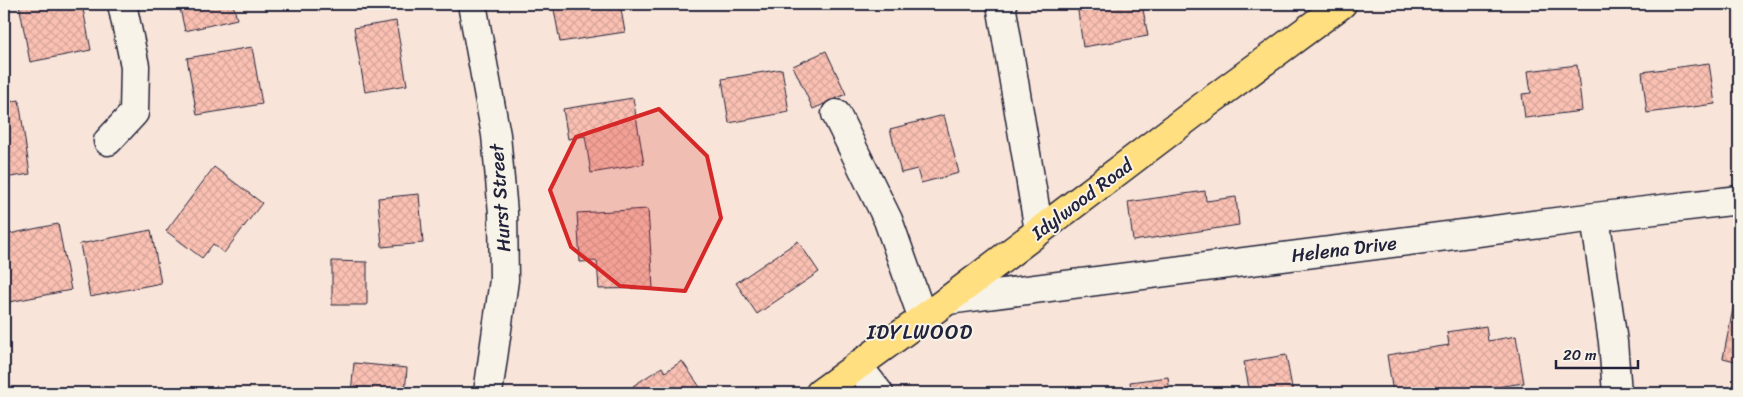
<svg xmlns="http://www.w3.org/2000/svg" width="1743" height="397" font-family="Sriracha,sans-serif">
  <defs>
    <pattern id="building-cross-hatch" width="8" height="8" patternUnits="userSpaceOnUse" patternTransform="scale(1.25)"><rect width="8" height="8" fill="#fac0b2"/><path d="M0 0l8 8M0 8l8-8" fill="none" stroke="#d6a59a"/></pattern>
  </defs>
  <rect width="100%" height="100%" fill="#f8e4d8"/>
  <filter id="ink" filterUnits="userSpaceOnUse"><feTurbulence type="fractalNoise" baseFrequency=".02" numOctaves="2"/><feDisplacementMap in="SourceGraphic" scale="10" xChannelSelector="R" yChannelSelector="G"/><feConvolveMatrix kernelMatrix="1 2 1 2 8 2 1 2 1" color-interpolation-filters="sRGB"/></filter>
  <g filter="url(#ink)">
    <path fill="url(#building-cross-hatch)" stroke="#22223b" d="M 19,4 L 82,4 L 91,50 L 30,62 Z
      M 179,4 L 233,4 L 237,19 L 185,31 Z
      M 553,4 L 620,4 L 625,32 L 560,42 Z
      M 1077,4 L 1142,4 L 1148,36 L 1083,47 Z
      M 396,21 L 407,85 L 365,92 L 354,28 Z
      M 252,47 L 262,104 L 197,115 L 187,58 Z
      M 826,51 L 846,94 L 813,109 L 793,66 Z
      M 1709,63 L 1715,104 L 1647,113 L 1642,72 Z
      M 1577,65 L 1582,111 L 1525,118 L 1522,94 L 1531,93 L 1528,71 Z
      M 782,69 L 789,112 L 729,123 L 722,79 Z
      M 633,98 L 644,164 L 591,173 L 585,136 L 568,139 L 563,109 Z
      M 19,100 L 30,174 L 4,178 L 4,103 Z
      M 944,115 L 959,173 L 921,183 L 917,169 L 901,173 L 890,129 Z
      M 214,167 L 262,203 L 224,253 L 213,244 L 202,258 L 166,231 Z
      M 1205,191 L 1206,201 L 1236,197 L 1239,225 L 1133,241 L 1128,202 Z
      M 419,194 L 423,243 L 382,247 L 378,198 Z
      M 648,209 L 653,288 L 599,289 L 597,261 L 580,262 L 577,213 Z
      M 58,224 L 71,290 L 4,303 L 4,235 Z
      M 151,230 L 161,283 L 90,297 L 80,244 Z
      M 798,241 L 819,272 L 757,314 L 736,283 Z
      M 332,261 L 367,262 L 367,305 L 332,305 Z
      M 1736,294 L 1739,295 L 1739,362 L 1723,358 Z
      M 1486,326 L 1488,341 L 1516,336 L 1524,383 L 1456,393 L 1393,393 L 1387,355 L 1449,345 L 1447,332 Z
      M 1286,355 L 1293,393 L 1250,393 L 1244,362 Z
      M 682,361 L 704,393 L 638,393 L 633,386 L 662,367 L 665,372 Z
      M 354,363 L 407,368 L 405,393 L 351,393 Z
      M 1168,377 L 1170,393 L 1132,393 L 1130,382 Z"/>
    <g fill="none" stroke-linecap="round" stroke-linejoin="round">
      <g stroke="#22223b" stroke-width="31">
        <path id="minor" d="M 472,4 L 496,135 L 503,213 L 504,280 L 488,393
          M 1001,4 L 1039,231
          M 836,114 L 888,220 L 923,319
          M 108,141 L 134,113 L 135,66 L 122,4
          M 1595,217 L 1613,342 L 1617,393
          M 948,300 L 1595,217 L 1739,200
          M 858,366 L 879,393"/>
      </g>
      <g stroke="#22223b" stroke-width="31">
        <path id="major" d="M 820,393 L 948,300 L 1205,105 L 1342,4"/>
      </g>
      <use href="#minor" stroke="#f7f3e8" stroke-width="28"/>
      <use href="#major" stroke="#ffdf80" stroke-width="28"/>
    </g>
  </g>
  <path fill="#d62828" fill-opacity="0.2" stroke="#d62828" stroke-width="4" stroke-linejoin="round" d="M 659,109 L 707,156 L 721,218 L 685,291 L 620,286 L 571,247 L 550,190 L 576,137 Z"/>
  <g text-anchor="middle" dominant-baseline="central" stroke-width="4" stroke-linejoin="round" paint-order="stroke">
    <g font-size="19" fill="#22223b" stroke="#f7f3e8">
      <text transform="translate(500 198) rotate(-94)">Hurst Street</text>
      <text transform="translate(1082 199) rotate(-37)">Idylwood Road</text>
      <text transform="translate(1344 249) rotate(-7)">Helena Drive</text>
    </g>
    <g font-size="21" letter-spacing="1" fill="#22223b" stroke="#f7f3e8">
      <text x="920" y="332">IDYLWOOD</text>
    </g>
  </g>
  <rect width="1743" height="397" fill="none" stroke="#f7f3e8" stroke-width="20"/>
  <rect x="10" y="10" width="1723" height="377" fill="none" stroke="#22223b" stroke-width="2" filter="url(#ink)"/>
  <path d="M1556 360v8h82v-8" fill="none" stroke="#22223b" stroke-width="2.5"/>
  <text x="1563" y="360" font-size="15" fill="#22223b" stroke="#f7f3e8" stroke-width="4" paint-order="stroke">20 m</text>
</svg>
